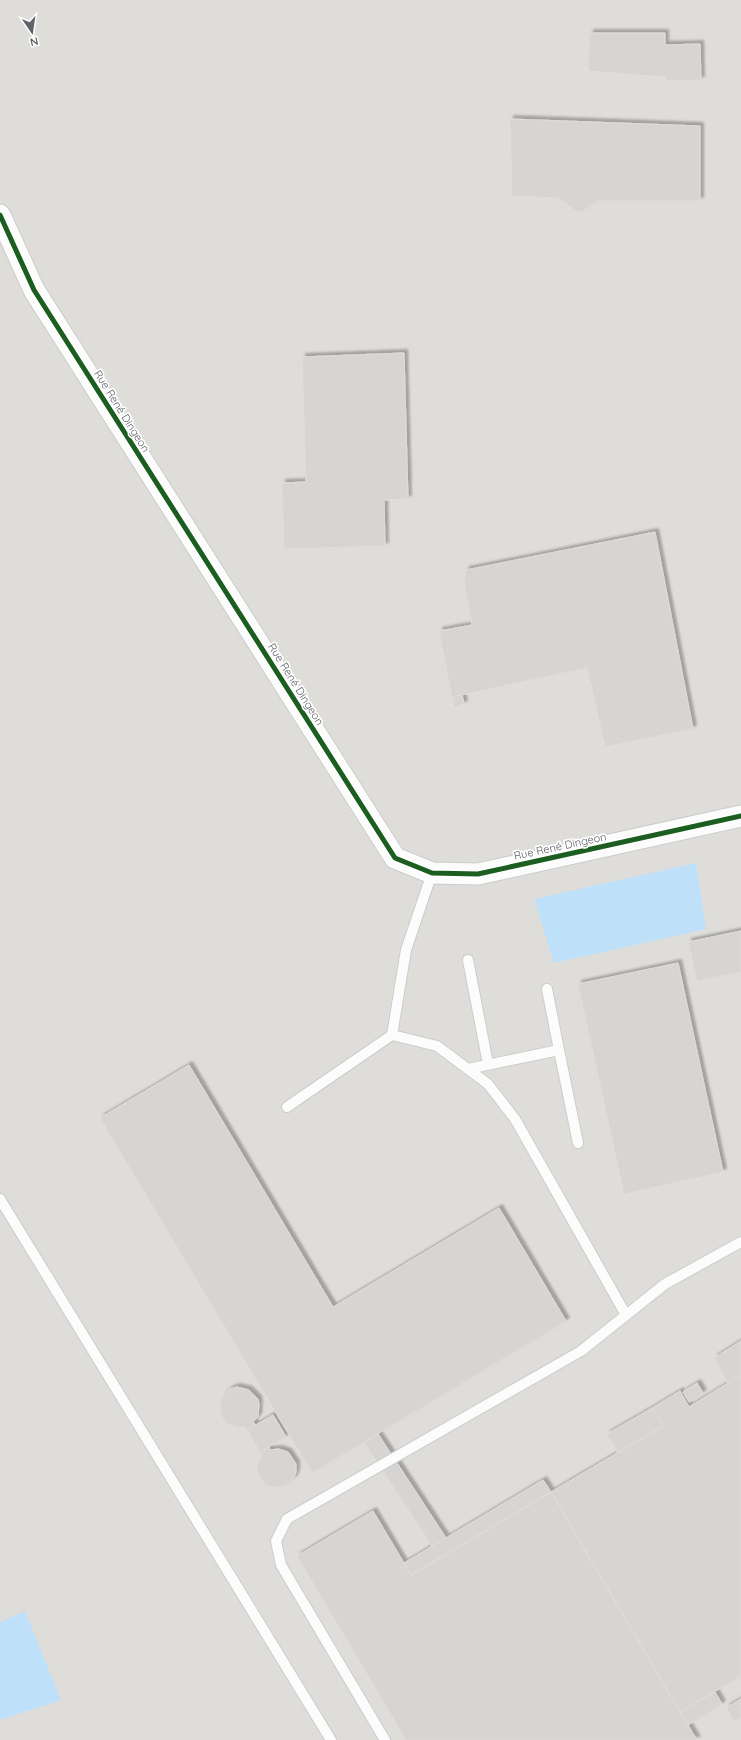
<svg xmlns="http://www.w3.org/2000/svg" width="741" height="1740" font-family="Quicksand,sans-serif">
  <defs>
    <filter id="shadow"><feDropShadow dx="3.5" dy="-3.5" stdDeviation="1" flood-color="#0004"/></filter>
  </defs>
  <rect width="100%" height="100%" fill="#efeeea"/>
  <path fill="#dfddda" d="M 0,0 L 741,0 L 741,1740 L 0,1740 Z"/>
  <path fill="#bfe0f9" d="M 696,863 L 706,929 L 554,963 L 534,899 Z
    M 25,1611 L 61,1700 L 0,1720 L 0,1622 Z"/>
  <path fill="#d6d5d3" stroke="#deddd9" filter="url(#shadow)" d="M 590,33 L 665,33 L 665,45 L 700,44 L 701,80 L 666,81 L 666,77 L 588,71 Z
    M 510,119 L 700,126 L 700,201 L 598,201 L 579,213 L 559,198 L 512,196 Z
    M 404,353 L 408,499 L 384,500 L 385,546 L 284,549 L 282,483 L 306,482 L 302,357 Z
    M 655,532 L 693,729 L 605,747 L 587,668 L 452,697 L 439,631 L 472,625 L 464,581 L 466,570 Z
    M 462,695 L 464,704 L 454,707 L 452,697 Z
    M 741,931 L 741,972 L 697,981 L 688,942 Z
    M 678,963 L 723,1172 L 624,1194 L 578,984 Z
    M 189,1065 L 333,1307 L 499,1208 L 566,1321 L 312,1473 L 100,1118 Z
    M 741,1341 L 741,1375 L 728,1383 L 714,1358 Z
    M 741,1375 L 741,1676 L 680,1712 L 551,1492 L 663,1426 L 652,1408 L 680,1391 L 689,1407 Z
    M 697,1383 L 703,1393 L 689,1402 L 683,1392 Z
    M 237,1387 L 249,1390 L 258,1399 L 259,1404 L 258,1417 L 253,1422 L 256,1425 L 247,1430 L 245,1427 L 237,1428 L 226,1423 L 222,1417 L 220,1409 L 220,1402 L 225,1394 L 230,1389 Z
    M 652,1408 L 663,1426 L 618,1453 L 607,1434 Z
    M 273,1415 L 286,1437 L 260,1452 L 247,1430 Z
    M 378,1434 L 446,1538 L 432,1546 L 364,1442 Z
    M 269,1447 L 270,1450 L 279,1449 L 288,1452 L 296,1464 L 296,1472 L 294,1478 L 283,1487 L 271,1487 L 265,1484 L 258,1474 L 257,1466 L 262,1456 L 260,1452 Z
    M 543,1480 L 551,1492 L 411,1575 L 404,1563 Z
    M 551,1492 L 680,1712 L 697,1740 L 406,1740 L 297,1556 L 373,1511 L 411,1575 Z
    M 715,1692 L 722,1704 L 688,1725 L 680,1712 Z
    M 741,1699 L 741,1718 L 734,1722 L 726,1708 Z"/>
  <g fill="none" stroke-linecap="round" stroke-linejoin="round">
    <g stroke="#cbcccc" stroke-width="12">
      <path id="lane" d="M 468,960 L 488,1064
        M 547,989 L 559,1050
        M 392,1035 L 406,950 L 432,873
        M 468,1069 L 559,1050 L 578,1143
        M 287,1107 L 392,1035 L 437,1046 L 488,1084 L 515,1119 L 626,1315
        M 0,1199 L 331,1740
        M 385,1740 L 281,1565 L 276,1541 L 287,1519 L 581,1351 L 665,1284 L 741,1242"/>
    </g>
    <g stroke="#cbcccc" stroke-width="23">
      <path id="street" d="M 0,215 L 34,290 L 395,858 L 432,873 L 478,874 L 741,816"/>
    </g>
    <use href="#lane" stroke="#fdfcfc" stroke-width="10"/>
    <use href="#street" stroke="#fdfcfc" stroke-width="21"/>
    <g stroke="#fff" stroke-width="8">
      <path id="cycleway" d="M 0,215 L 34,290 L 395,858 L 432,873 L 478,874 L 741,816"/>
    </g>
    <use href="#cycleway" stroke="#1b5e20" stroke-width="5"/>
  </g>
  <g text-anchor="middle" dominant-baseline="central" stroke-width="3.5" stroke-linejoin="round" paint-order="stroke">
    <g font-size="11" fill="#5f6368" stroke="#fff">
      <text transform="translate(122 411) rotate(58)">Rue René Dingeon</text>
      <text transform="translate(296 684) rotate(58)">Rue René Dingeon</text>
      <text transform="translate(560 846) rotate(-12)">Rue René Dingeon</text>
    </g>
  </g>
  <g transform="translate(32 32) rotate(167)" stroke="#ffffff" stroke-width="3" paint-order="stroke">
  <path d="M0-3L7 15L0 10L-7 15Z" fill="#5f6368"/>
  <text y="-6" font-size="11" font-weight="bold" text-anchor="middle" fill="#5f6368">N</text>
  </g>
</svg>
